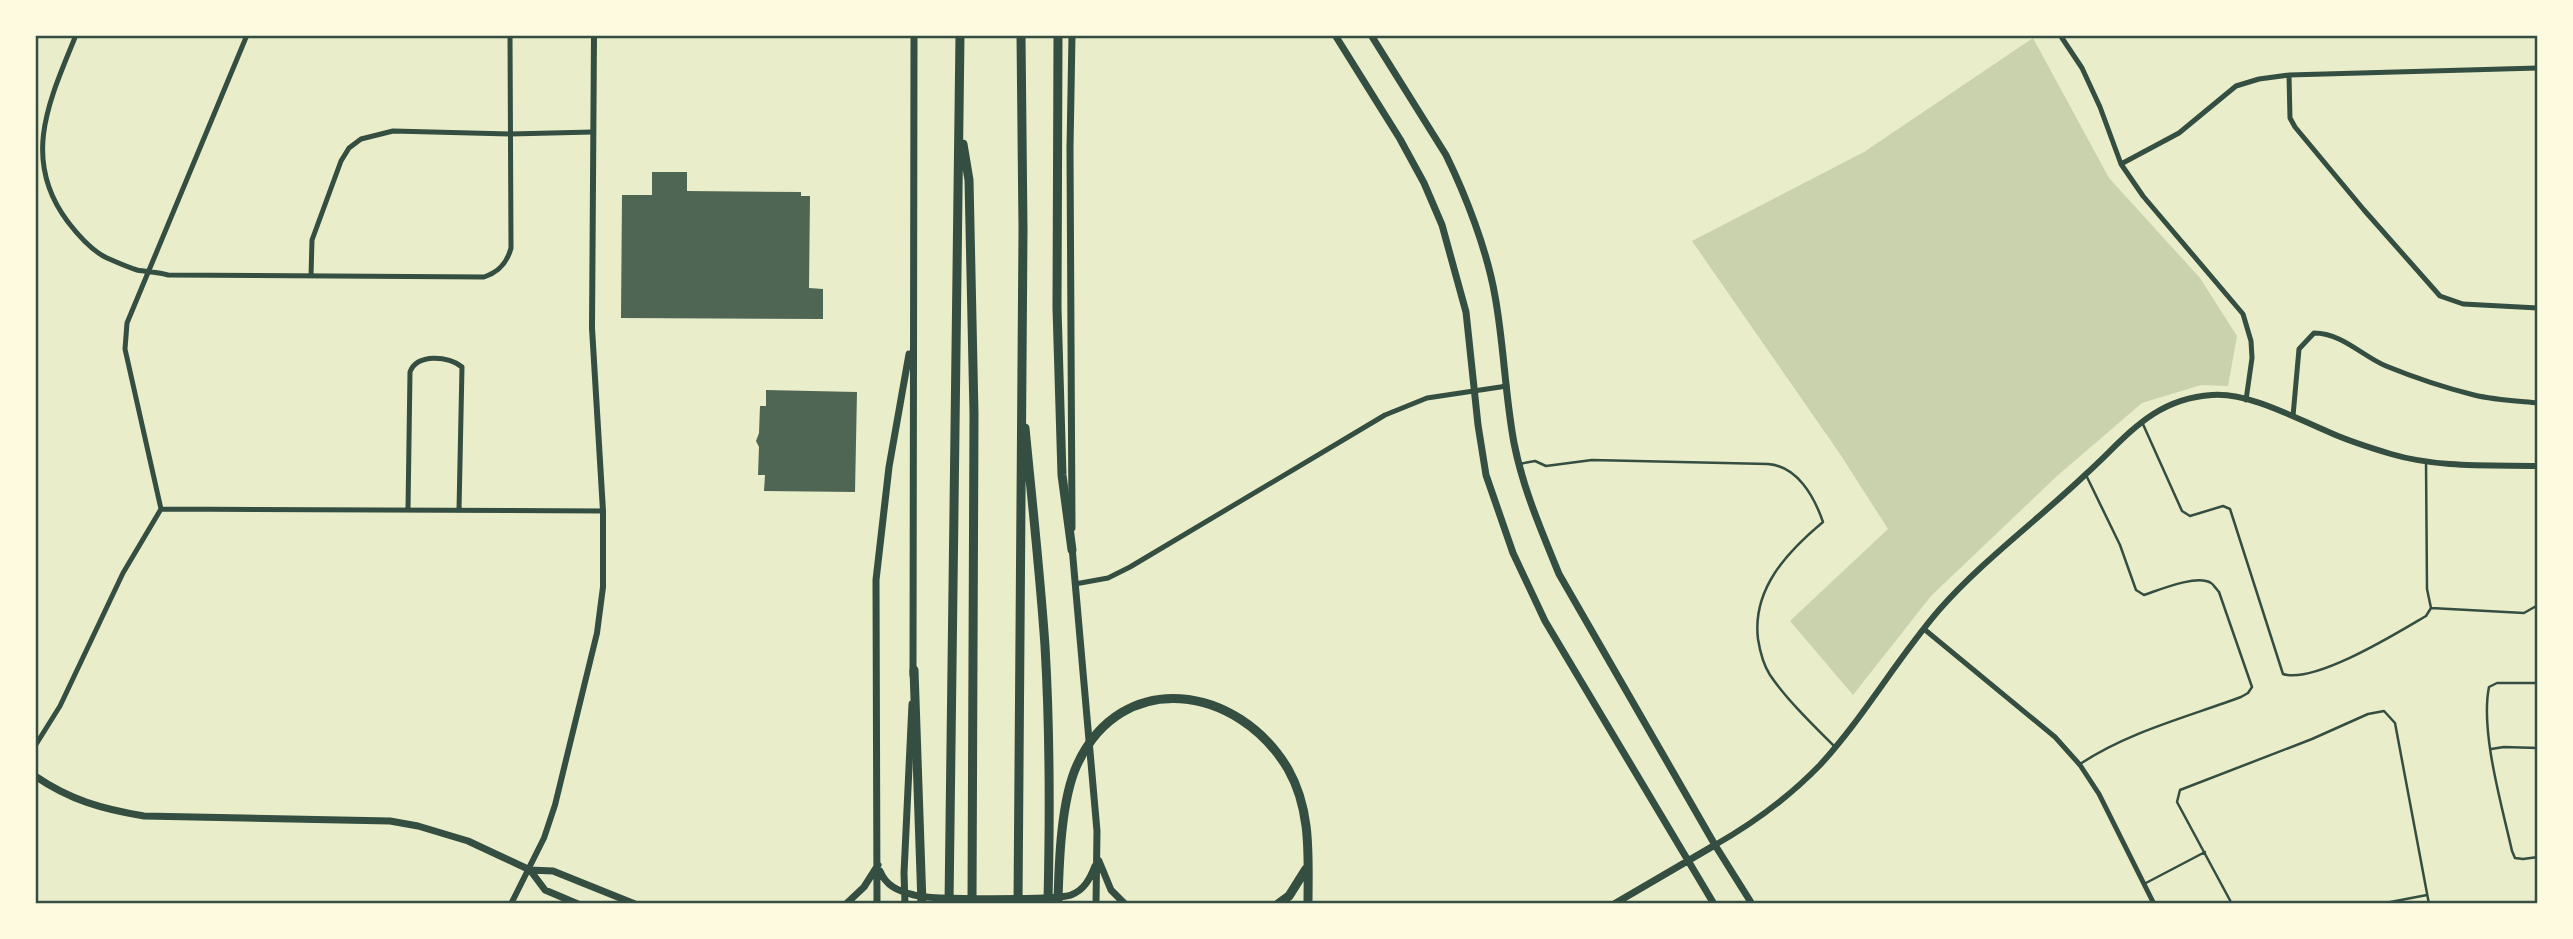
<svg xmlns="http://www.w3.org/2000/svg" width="2573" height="939" font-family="'DM Sans',sans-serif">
  <rect width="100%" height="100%" fill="#e9edc9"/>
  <path fill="#cad2ad" d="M 2033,38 L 2109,178 L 2200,278 L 2237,336 L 2228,386 L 2201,385 L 2142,403 L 2057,476 L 1931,596 L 1853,695 L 1790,621 L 1888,529 L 1840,454 L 1692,241 L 1864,152 Z"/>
  <path fill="#4f6655" d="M 652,172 L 687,172 L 687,191 L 801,192 L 801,196 L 810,196 L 809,288 L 823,289 L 823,319 L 621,318 L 622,195 L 652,195 Z
    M 766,390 L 857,392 L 855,492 L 764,491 L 765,475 L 758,475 L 759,447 L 756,441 L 759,433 L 760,406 L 766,406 Z"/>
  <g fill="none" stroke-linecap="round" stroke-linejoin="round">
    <path stroke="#344e41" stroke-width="2.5" d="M 2142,422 L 2182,511 L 2190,516 L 2223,506 L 2230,509 L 2283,674 C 2315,684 2397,633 2426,616 L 2431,608 L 2524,613 L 2538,605
      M 2426,461 L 2427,589 L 2431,608
      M 1519,464 L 1535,461 L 1546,466 L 1592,460 L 1768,464 C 1797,466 1814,496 1823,522 C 1787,552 1752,589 1758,639 C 1760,652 1763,664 1770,675 C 1787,700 1814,726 1835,747
      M 2538,683 L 2497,683 L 2489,687 C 2480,731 2502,806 2512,851 L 2515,858 L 2523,859 L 2538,857
      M 2491,749 L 2504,747 L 2538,748
      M 2080,764 C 2128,732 2187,717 2241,697 L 2248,693 L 2252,687 L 2219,592 C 2218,591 2212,583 2211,583 C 2197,574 2159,590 2144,595 L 2136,590 L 2120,545 L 2086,475
      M 2144,884 L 2205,852
      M 2232,904 L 2177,802 L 2180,790 L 2312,739 L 2368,714 L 2384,711 L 2395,723 L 2429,904
      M 2380,904 L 2427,895"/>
    <path stroke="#344e41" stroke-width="5" d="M 76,35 C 50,99 20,159 68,222 C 78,235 92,251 107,258 C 116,262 127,267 137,270 C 147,272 158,272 168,275 L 484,277 C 499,272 507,263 511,248 L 510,35
      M 2060,35 L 2082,68 L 2100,107 L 2121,164 L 2143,196 L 2243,314 L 2251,341 L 2252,358 L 2246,400
      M 2289,75 L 2290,118 L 2295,127 L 2364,210 L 2440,296 L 2463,304 L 2538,308
      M 2121,164 L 2179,133 L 2236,86 L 2259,79 L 2289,75 L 2538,68
      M 311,276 L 312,240 L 341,161 L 349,148 L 361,139 L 393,131 L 510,134 L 593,132
      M 2293,416 L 2299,349 L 2314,333 C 2342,333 2362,356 2386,366 C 2413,377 2446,388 2474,395 C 2494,400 2517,401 2538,403
      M 161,509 L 125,349 L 127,323 L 247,35
      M 161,509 L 603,511
      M 408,509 L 410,372 C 417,353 449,356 462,367 L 459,510
      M 1075,584 L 1108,578 L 1130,567 L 1385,415 L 1427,398 L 1507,386
      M 1924,629 L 2055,737 L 2080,765 L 2099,794 L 2154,904
      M 35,746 L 60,706 L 123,573 L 161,509"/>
    <path stroke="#344e41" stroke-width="6" d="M 1715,845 C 1752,824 1790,796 1820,765 C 1864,717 1896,660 1939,610 C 1983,560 2038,520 2086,474 C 2127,437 2152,399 2212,395 C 2249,392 2297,419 2331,433 C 2351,442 2371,448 2391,454 C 2438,468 2490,465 2538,466
      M 511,904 L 544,838 L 555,805 L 597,633 L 603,587 L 603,511 L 592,328 L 594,35"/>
    <path stroke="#344e41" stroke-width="7" d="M 1335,35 L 1400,139 L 1424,183 L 1442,225 L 1466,312 L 1478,425 L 1486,475 L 1513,553 L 1545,621 L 1714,904
      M 1371,35 L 1446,155 C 1466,196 1487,250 1495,296 C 1504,345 1505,395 1514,443 C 1523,489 1542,532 1559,574 L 1715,845 L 1752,904
      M 1072,528 L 1070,148 L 1072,35
      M 1072,547 L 1097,831 L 1096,904
      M 913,675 L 914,35
      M 35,776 C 70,800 102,809 144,816 L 390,821 L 418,826 L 468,841 L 530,870 L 553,871 L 635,904
      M 1099,861 L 1111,890 L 1125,904
      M 530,870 L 545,890 L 578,904
      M 880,871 C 886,886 898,891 914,895 C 930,900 1057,900 1071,895 C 1084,890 1090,879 1095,866
      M 846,904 L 864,887 L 878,865
      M 877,904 L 876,580 L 889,467 L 909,354
      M 905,904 L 904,873 L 912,704
      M 1614,904 L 1715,845"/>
    <path stroke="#344e41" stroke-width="9" d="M 1058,35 L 1057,308 L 1062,475 L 1072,550
      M 963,144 L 969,180 L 974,414 L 972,902
      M 1025,428 C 1032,501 1040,573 1045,646 C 1050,731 1050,816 1048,901
      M 914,670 L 922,904
      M 1058,901 C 1059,862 1061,800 1077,765 C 1122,667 1238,685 1288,769 C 1312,811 1308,858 1308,904
      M 949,904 L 960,35
      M 1018,904 L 1023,230 L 1021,35
      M 1278,904 L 1289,896 L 1306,869"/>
  </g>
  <rect width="2573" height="939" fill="none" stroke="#fefae0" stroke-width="74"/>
  <rect x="37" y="37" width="2499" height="865" fill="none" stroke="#344e41" stroke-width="2.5"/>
</svg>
